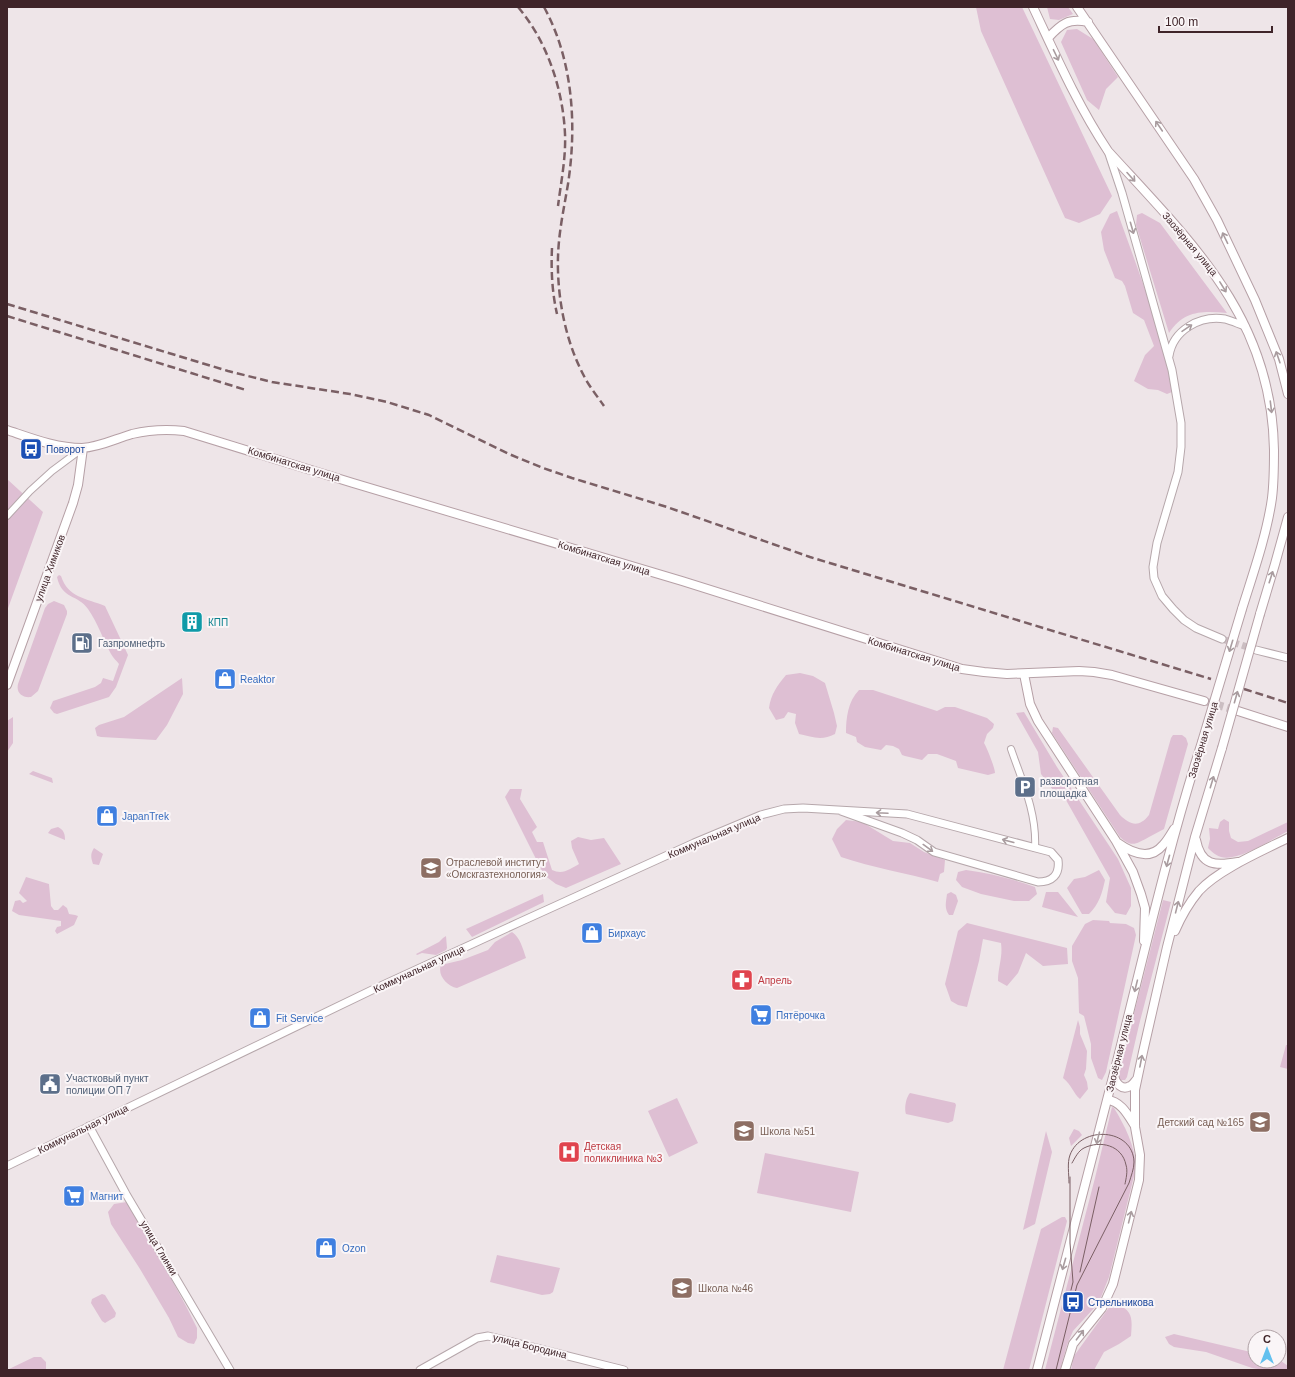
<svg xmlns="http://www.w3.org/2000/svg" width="1295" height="1377" font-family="Arial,sans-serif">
  <rect width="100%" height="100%" fill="#eee5e8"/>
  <path fill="#debfd3" d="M 976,7 L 1022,7 L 1112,196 L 1100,214 L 1079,223 L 1065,218 L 981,31 Z
    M 1047,7 L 1068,7 L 1073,14 L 1059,20 L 1050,19 Z
    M 1077,29 L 1093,39 L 1118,77 L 1106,89 L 1099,110 L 1087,100 L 1061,42 L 1067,30 Z
    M 1117,211 C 1138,270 1162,330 1172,392 L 1167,394 L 1158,390 L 1148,389 L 1134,381 L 1145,355 L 1154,346 L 1144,320 L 1133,313 L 1125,286 L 1122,281 L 1115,278 L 1104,250 L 1101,232 L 1110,214 Z
    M 1142,213 L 1160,223 L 1227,313 C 1203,311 1184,310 1169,333 L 1136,225 L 1137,215 Z
    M 7,479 L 43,512 L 7,611 Z
    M 59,575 L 61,576 C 68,598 86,598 105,606 L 128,655 L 116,687 L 109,697 L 57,714 L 54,713 L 50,708 L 53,701 L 95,687 L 101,683 L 103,678 L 113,681 L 119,664 C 117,661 113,658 111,654 C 103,640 98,623 88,609 C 78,594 62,600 57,577 Z
    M 54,601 L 64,605 L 67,611 L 67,614 L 38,691 L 31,697 C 22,698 16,693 18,684 L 45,608 L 48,604 Z
    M 800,673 L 813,676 L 825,683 L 834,713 L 837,726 L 835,734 C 822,741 812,737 799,734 L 795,723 L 796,714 L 788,712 L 784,718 L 776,720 L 769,708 C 771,694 777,686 786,675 Z
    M 182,678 L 183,694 L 167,725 L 156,740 L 101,737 L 97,736 L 95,728 L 99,725 L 124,717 Z
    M 859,690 L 873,690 L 937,711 L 945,707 L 955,707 L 987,718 L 994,724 L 993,728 L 987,734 L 984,743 C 987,748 995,768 995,773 L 988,775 L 958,768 L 956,761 L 937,754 L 928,754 L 922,760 L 905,756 L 902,755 L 899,749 L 893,746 L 886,745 L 881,750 L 865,747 L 857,742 L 856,737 L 846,733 C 846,718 848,701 859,690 Z
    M 1024,712 L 1057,767 L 1118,859 L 1131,888 L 1131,906 L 1126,915 L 1115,913 L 1106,902 L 1110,878 L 1062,793 L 1053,790 L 1041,774 L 1038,752 L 1016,713 Z
    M 13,717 L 13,743 L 7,752 L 7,721 Z
    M 1053,727 L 1058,728 L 1120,815 C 1130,825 1139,828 1149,815 L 1171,738 L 1173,735 L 1182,735 L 1186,738 L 1188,744 L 1164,829 C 1159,832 1154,834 1149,837 C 1136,844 1132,848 1120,837 L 1052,733 Z
    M 33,771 L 52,778 L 53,783 L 29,774 Z
    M 510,789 L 522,789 L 520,799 L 537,827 L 532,832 L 537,842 L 543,842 L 552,870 C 563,875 570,869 579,864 L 572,848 L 571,841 L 578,837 L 591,840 L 604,838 L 621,864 L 566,888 L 556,884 L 544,875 L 505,797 Z
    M 1224,819 L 1229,822 L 1229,831 L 1231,838 L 1238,842 L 1248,841 L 1288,822 L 1288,831 C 1272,839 1238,862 1221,857 C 1215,855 1212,852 1208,848 L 1210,839 L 1209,828 L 1218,829 L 1220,822 Z
    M 846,820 L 862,822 L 893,841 L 910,843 L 924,852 L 945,860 L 944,872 L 940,874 L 938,882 C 906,873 873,868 841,857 L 832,839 L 837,829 Z
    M 58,827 C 64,830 65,834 65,840 L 48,833 L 51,829 Z
    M 94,848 L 103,854 L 99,865 L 93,864 C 91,858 90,854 94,848 Z
    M 966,870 C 989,873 1013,879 1035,887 L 1037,894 L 1029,901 L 1014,901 L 981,894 L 962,887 L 956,880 L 958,872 Z
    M 1099,870 L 1105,880 C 1102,894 1099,904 1089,914 L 1082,914 L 1067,888 L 1074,879 L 1085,877 Z
    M 26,877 L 49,884 L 51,906 L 54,910 L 58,910 L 63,905 L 67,908 L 69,914 L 75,915 L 78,916 L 74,925 L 57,934 L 55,931 L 57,927 L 61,926 L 61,921 L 19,915 L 12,911 L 15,901 L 20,900 L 23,903 L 27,901 L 19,893 Z
    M 951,892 L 956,895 L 958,901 L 953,915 L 949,915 C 944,908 946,902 947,894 Z
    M 1046,892 L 1058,892 L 1078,917 L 1042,907 Z
    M 543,894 L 544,902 L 472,937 L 466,929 Z
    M 1163,900 L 1171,902 L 1139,1025 L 1127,1077 L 1125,1080 L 1119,1080 L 1120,1069 Z
    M 1093,920 L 1109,921 L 1110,923 L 1126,924 L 1134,928 L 1136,935 L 1106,1072 L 1102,1080 L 1098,1078 L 1091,1058 L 1091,1044 L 1084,1016 L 1079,1013 L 1078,978 L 1072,961 L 1072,946 L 1085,924 Z
    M 967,923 L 1067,948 L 1068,964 L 1043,966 L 1026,953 L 1018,973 L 1007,986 L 998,981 C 998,967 1003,957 1001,943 L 983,939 L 979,961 L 967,1007 L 958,1005 L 951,1001 L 945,984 L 958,931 Z
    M 512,932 C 520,937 523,949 526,958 L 457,988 C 447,986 437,975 441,965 L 462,960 L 488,950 L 495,942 Z
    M 446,936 L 447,948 L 446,950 L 436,955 L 422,953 L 417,955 L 416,954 L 439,942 L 443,938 Z
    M 1078,1020 L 1080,1027 L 1080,1034 L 1087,1051 L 1086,1069 L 1084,1075 L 1087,1082 L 1088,1089 L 1080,1099 C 1073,1093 1072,1085 1063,1078 Z
    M 1286,1045 L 1288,1045 L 1288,1069 L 1280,1067 Z
    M 910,1093 L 955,1103 L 956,1105 L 953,1121 L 948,1123 L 906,1114 C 904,1109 906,1097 910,1093 Z
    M 677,1098 L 698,1143 L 669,1157 L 648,1111 Z
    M 1112,1107 L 1114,1108 C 1125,1126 1135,1146 1136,1168 L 1109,1277 L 1101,1297 L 1095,1307 L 1073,1331 L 1067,1345 L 1060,1370 L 1045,1370 L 1095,1178 Z
    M 1074,1129 L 1079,1131 L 1082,1135 L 1071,1146 L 1069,1138 Z
    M 1046,1131 L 1052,1152 L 1035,1224 L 1023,1230 Z
    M 765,1153 L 859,1172 L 851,1212 L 757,1193 Z
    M 127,1202 L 149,1238 L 186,1306 L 197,1328 L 197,1338 L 194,1344 L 188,1343 L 178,1337 L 169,1318 L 140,1269 L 111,1224 L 108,1212 L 114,1204 Z
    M 1062,1217 L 1065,1217 L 1067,1221 L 1029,1370 L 1003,1370 L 1041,1229 Z
    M 497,1255 L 560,1268 L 553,1292 L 550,1294 L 542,1295 L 490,1282 Z
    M 102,1294 L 105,1295 L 116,1313 L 115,1317 L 105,1323 L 102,1321 L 91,1303 L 92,1299 Z
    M 1117,1305 C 1134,1310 1132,1321 1131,1336 L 1119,1344 L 1104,1352 L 1094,1370 L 1071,1370 L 1074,1356 L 1110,1306 Z
    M 1174,1334 L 1255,1353 L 1255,1361 L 1281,1361 L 1288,1366 L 1288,1370 L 1264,1370 L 1252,1368 L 1206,1352 L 1174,1347 L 1169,1344 L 1165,1337 Z
    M 34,1357 L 41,1357 L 46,1362 L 46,1370 L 7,1370 Z"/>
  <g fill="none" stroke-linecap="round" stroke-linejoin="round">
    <path stroke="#cbbec2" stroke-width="7" stroke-dasharray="7 3.5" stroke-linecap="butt" d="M 1222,639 L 1254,649"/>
    <path stroke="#cbbec2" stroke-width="8" stroke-dasharray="8 4" stroke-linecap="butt" d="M 1204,701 L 1238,711"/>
    <g stroke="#b6a7ab" stroke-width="8">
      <path id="minor" d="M 7,516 L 30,491 L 52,471 L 83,448
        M 1011,749 C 1022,781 1037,813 1035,848"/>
    </g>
    <g stroke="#b6a7ab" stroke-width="9">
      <path id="tertiary" d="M 1108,151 L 1122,193 L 1172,370 L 1181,423 L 1181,447 L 1178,472 L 1157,543 L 1153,567 L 1154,578 L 1162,596 L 1173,609 L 1184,620 L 1196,628 L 1222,639
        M 1169,356 C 1173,330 1200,315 1225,319 C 1232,321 1239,324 1245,326
        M 1256,650 L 1288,658
        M 89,1126 L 126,1194 L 230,1370
        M 7,1166 L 372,990 L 520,922 L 694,843 L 761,815 L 784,809 L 803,808 L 907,814 L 1051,852 L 1058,860 C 1060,875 1052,882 1038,882 L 934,852 L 917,840 L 902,833 L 841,811
        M 420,1370 L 477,1338 L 488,1336 L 624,1370"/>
    </g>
    <g stroke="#b6a0a6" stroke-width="10">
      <path id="secondary" d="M 1033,7 C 1056,56 1078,106 1108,151 C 1191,242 1272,317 1274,450 C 1274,466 1274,482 1272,498 C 1267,534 1253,574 1242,609
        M 1077,7 L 1194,179 L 1217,220 L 1255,300 L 1279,359 L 1288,394
        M 1048,38 C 1061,24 1068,18 1088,22
        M 7,430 C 31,438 56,448 82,448 C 100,447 115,439 132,434 C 149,430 166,429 184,431 L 353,483 L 682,581 L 962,669 L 984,672 L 1007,674 L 1079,671 L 1094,672 L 1112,675 L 1204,701
        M 1260,614 L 1275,564 L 1288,517
        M 1024,674 L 1030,704 L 1038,721 L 1116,841 L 1133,872 L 1141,894 L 1145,908 L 1144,941
        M 7,685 L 73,503 L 78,485 L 83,448
        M 1238,711 L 1288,727
        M 1196,840 C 1201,866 1215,866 1238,862
        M 1118,843 C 1132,853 1150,861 1163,845 C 1167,841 1171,834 1174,829
        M 1175,931 C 1181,917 1189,903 1199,891 C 1218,870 1262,851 1288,838
        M 1114,1075 C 1115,1083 1122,1091 1130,1086 C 1133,1085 1135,1081 1137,1079
        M 1107,1100 C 1121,1101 1128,1115 1135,1126
        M 1037,1370 C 1062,1271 1089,1172 1114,1073 C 1142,963 1167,851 1202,742
        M 1065,1370 L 1073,1344 L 1102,1308 L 1113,1284 L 1139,1180 L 1140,1155 L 1135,1127 L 1135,1090 L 1143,1052 L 1167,947 L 1195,837 L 1222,748"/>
    </g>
    <use href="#minor" stroke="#fff" stroke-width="6"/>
    <use href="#tertiary" stroke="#fff" stroke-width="7"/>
    <use href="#secondary" stroke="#fff" stroke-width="8"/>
    <path stroke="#7a5f64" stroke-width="1" d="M 1072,1163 C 1075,1158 1078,1151 1084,1148 C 1100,1140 1122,1145 1126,1165 C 1128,1171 1126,1179 1125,1184
      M 1070,1177 L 1070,1243 L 1073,1282 L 1071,1290
      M 1080,1272 L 1099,1187
      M 1056,1370 L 1077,1285 L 1129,1183 C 1131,1176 1134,1169 1134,1162 C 1133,1128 1081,1125 1070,1155 C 1067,1163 1069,1174 1069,1183"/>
    <path stroke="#7a5f64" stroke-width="2.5" stroke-dasharray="8 4" stroke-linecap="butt" d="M 518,7 C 547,41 563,89 565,134 C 566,158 561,182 558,206
      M 544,7 C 573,60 577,125 568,184 C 563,214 557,239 558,271 C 559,306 567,344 584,376 C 589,386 597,396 604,406
      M 552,248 C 551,270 552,292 557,314
      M 7,304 L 228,371 L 272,382 L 350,394 L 387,402 L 429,415 L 509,454 L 543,468 L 572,478 L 667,507 L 810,557 L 1211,679
      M 7,316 L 246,390
      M 1244,689 L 1288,703"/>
    <g stroke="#b6a0a6" stroke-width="10" stroke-linecap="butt">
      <path id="secondary-bridge" d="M 1202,742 L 1242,609
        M 1222,748 L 1260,614"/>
    </g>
    <use href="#secondary-bridge" stroke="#fff" stroke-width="8"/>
  </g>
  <defs><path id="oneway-shaft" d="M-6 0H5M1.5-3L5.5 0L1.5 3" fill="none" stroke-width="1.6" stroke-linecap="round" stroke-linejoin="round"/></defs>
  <g stroke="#a99c9f">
    <use href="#oneway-shaft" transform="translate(1056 55) rotate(64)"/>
    <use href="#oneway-shaft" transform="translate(1159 126) rotate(-124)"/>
    <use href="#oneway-shaft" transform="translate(1131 177) rotate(48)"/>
    <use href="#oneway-shaft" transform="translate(1132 228) rotate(74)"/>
    <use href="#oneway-shaft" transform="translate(1225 238) rotate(-116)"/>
    <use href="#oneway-shaft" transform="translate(1223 287) rotate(58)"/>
    <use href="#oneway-shaft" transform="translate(1187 328) rotate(-34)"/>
    <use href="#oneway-shaft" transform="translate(1278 357) rotate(-109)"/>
    <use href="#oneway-shaft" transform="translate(1271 407) rotate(83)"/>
    <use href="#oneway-shaft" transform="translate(1271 577) rotate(-72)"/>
    <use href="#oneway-shaft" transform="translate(1231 646) rotate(107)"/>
    <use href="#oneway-shaft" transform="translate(1236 697) rotate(-74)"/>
    <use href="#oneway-shaft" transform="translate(1212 782) rotate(-73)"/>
    <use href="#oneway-shaft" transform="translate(882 813) rotate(-177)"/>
    <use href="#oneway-shaft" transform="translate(1008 841) rotate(-165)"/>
    <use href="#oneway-shaft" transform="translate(928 848) rotate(36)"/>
    <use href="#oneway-shaft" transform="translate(1168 861) rotate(105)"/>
    <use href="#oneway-shaft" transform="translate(1177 907) rotate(-76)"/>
    <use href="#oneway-shaft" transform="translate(1136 986) rotate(104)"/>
    <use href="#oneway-shaft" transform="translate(1141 1061) rotate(-79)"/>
    <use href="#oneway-shaft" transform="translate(1098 1138) rotate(104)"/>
    <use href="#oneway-shaft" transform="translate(1130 1217) rotate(-76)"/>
    <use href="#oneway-shaft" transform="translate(1064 1264) rotate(106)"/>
    <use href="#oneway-shaft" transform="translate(1080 1335) rotate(-53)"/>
  </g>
  <defs>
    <g id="bus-square" transform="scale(1.15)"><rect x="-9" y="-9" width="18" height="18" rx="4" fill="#1a4fb4" stroke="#faf5f7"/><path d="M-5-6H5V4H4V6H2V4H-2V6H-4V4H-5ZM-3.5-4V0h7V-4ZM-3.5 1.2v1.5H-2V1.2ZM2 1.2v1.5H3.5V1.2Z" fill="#fff"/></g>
    <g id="building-square" transform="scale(1.15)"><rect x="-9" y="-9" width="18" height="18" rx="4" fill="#0f9aa8" stroke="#faf5f7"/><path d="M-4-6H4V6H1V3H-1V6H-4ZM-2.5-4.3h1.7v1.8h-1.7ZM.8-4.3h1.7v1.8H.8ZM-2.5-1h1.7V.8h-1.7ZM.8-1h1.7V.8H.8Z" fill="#fff"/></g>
    <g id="fuel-square" transform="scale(1.15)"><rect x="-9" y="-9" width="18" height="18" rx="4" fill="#5c6f8a" stroke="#faf5f7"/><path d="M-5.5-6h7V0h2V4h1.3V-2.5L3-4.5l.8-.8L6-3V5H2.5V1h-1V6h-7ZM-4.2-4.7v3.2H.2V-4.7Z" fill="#fff"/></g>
    <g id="shop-square" transform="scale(1.15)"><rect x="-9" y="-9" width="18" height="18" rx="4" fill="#3f7fe0" stroke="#faf5f7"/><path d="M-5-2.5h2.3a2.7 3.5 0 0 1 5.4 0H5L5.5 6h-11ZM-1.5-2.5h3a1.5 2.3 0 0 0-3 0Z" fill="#fff"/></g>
    <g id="parking-square" transform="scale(1.15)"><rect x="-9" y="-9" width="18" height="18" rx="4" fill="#5c6f8a" stroke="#faf5f7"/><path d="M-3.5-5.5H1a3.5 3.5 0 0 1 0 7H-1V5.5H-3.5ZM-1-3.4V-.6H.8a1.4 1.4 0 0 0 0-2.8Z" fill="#fff"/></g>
    <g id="university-square" transform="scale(1.15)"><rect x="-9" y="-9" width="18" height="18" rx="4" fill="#8d6e63" stroke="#faf5f7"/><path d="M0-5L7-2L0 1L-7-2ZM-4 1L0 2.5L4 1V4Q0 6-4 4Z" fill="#fff"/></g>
    <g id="pharmacy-square" transform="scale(1.15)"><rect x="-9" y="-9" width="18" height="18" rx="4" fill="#e0444e" stroke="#faf5f7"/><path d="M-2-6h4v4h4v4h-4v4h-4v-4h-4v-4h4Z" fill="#fff"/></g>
    <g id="supermarket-square" transform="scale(1.15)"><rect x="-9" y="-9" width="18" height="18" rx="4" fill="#3f7fe0" stroke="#faf5f7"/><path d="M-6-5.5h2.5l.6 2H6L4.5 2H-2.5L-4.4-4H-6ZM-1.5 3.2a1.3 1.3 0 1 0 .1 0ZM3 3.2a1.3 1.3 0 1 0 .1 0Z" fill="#fff"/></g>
    <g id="civic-square" transform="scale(1.15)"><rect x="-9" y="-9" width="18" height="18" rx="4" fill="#5c6f8a" stroke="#faf5f7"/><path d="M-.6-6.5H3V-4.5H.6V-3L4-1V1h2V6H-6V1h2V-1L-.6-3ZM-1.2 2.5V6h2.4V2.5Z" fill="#fff"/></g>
    <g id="school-square" transform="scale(1.15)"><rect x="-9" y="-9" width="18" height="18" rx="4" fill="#8d6e63" stroke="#faf5f7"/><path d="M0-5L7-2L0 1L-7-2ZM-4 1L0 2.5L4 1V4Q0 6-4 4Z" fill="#fff"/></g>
    <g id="hospital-square" transform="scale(1.15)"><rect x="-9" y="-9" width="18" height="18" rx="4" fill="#e0444e" stroke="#faf5f7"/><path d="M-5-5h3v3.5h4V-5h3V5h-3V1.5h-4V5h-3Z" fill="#fff"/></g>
  </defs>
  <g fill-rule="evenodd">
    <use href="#bus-square" x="31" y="449"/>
    <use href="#building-square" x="192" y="622"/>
    <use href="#fuel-square" x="82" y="643"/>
    <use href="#shop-square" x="225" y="679"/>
    <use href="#parking-square" x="1025" y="787"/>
    <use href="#shop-square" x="107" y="816"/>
    <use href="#university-square" x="431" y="868"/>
    <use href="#shop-square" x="592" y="933"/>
    <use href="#pharmacy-square" x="742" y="980"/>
    <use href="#supermarket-square" x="761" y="1015"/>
    <use href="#shop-square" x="260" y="1018"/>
    <use href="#civic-square" x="50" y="1084"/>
    <use href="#school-square" x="1260" y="1122"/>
    <use href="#school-square" x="744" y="1131"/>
    <use href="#hospital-square" x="569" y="1152"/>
    <use href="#supermarket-square" x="74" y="1196"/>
    <use href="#shop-square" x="326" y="1248"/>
    <use href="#school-square" x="682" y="1288"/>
    <use href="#bus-square" x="1073" y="1302"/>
  </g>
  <g text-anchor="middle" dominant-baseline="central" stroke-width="4" stroke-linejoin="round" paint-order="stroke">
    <g font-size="10" fill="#3f2429" stroke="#faf5f7">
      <text transform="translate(1190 244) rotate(50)">Заозёрная улица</text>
      <text transform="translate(294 464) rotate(17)">Комбинатская улица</text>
      <text transform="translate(604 558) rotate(17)">Комбинатская улица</text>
      <text transform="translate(50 568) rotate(-70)">улица Химиков</text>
      <text transform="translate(914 654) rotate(17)">Комбинатская улица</text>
      <text transform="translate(1203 740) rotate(-73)">Заозёрная улица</text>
      <text transform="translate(714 836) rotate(-23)">Коммунальная улица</text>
      <text transform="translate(419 969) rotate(-25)">Коммунальная улица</text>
      <text transform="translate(1119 1053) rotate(-76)">Заозёрная улица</text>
      <text transform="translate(83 1129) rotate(-26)">Коммунальная улица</text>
      <text transform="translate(159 1248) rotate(59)">улица Глинки</text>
      <text transform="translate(530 1346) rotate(14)">улица Бородина</text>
    </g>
    <g font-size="10" fill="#164399" stroke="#faf5f7" text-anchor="start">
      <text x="46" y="449">Поворот</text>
      <text x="1088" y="1302">Стрельникова</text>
    </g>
    <g font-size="10" fill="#0d838f" stroke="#faf5f7" text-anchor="start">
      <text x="208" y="622">КПП</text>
    </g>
    <g font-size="10" fill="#4e5e75" stroke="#faf5f7" text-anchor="start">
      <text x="98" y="643">Газпромнефть</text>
      <text x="1040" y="781">разворотная<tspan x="1040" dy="12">площадка</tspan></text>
      <text x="66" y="1078">Участковый пункт<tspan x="66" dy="12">полиции ОП 7</tspan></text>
    </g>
    <g font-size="10" fill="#366cbe" stroke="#faf5f7" text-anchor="start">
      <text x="240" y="679">Reaktor</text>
      <text x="122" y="816">JapanTrek</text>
      <text x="608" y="933">Бирхаус</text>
      <text x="776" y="1015">Пятёрочка</text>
      <text x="276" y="1018">Fit Service</text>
      <text x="90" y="1196">Магнит</text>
      <text x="342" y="1248">Ozon</text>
    </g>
    <g font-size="10" fill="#785e54" stroke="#faf5f7" text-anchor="start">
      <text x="446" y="862">Отраслевой институт<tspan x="446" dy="12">«Омскгазтехнология»</tspan></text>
      <text x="1244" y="1122" text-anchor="end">Детский сад №165</text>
      <text x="760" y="1131">Школа №51</text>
      <text x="698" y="1288">Школа №46</text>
    </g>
    <g font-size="10" fill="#be3a42" stroke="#faf5f7" text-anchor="start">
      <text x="758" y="980">Апрель</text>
      <text x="584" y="1146">Детская<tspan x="584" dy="12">поликлиника №3</tspan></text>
    </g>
  </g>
  <rect width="1295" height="1377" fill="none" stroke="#3f2429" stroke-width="16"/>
  <g transform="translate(1267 1349)"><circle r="19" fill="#faf5f7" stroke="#afa1a5"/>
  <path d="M0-3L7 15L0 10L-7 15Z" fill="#63c0ee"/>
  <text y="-6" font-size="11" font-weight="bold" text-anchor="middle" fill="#3f2429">С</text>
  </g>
  <path d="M1159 26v6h113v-6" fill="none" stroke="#3f2429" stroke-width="2"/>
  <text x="1165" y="26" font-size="12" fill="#3f2429" stroke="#faf5f7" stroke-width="3" paint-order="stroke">100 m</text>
</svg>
